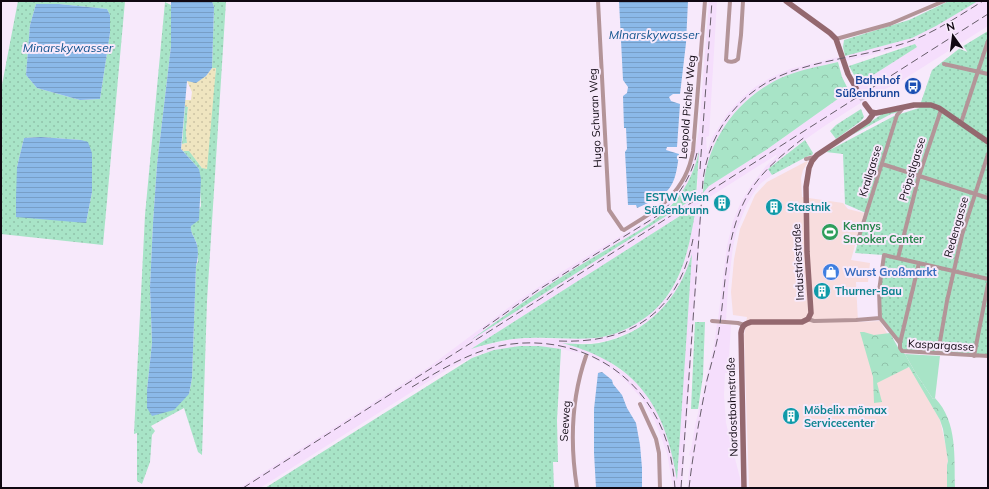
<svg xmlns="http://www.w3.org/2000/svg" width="989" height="489" font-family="Mulish,sans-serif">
  <defs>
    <pattern id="grass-dots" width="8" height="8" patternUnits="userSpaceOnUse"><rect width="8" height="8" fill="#a8e4c7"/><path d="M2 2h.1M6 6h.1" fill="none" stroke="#90c2aa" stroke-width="1.8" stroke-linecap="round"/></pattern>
    <pattern id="forest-crowns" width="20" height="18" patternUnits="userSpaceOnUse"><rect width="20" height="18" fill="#a8e4c7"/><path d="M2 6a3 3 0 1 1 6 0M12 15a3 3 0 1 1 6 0" fill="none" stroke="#90c2aa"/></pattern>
    <pattern id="sand-dots" width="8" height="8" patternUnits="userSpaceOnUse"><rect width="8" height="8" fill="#efe5c0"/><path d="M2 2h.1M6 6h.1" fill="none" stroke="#ccc3a4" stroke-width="1.8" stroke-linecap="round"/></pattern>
    <pattern id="water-rules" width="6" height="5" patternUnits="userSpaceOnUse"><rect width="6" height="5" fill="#8bb9e9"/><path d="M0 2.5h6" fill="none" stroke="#779ec7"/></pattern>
  </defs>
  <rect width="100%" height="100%" fill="#f7e9fb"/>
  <path fill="#f8ddde" d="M 807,161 L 808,162 L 803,170 L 801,178 L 802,197 L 843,203 L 848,209 L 864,213 L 851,260 L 870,263 L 868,282 L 856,282 L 858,322 L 880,321 L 907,368 L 911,367 L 940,420 L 947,451 L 948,461 L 947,465 L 947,488 L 749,488 L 744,336 L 747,317 L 733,315 L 731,292 L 734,259 L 740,229 L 755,195 L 767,182 Z"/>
  <path fill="#f5defc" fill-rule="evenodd" d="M 709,1 L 717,1 L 709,136 L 706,137 L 707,152 L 712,138 L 727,114 L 743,97 L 755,87 L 770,78 L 790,69 L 838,57 L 840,61 L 787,75 L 760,89 L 748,99 L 735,112 L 724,127 L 715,142 L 707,167 L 703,192 L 700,192 L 700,194 L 697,194 L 699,154 L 693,172 L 685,187 L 676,200 L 664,212 L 637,232 L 563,276 L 507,314 L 477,336 L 703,193 L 709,186 L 766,150 L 859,84 L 917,47 L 915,44 L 846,61 L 845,56 L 912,38 L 936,26 L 978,1 L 988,1 L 988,26 L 901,81 L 870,97 L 826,125 L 796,146 L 768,169 L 772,175 L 760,184 L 755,191 L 747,204 L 737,229 L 733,247 L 728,288 L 726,320 L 718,320 L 727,246 L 733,221 L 741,202 L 752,184 L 766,166 L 777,156 L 776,155 L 472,348 L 514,339 L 531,338 L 573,339 L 596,338 L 609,335 L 628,328 L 654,310 L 670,293 L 680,275 L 686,257 L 696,207 L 699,208 L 699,205 L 702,206 L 682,488 L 673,488 L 667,453 L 655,421 L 642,399 L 627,382 L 612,369 L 586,354 L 561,349 L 526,346 L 494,350 L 478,355 L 448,369 L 260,488 L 239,488 L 429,367 L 516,302 L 563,271 L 644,222 L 674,198 L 684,183 L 691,168 L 699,130 ZM 692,257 L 686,325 L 677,477 L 671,449 L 663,423 L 654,404 L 639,386 L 629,376 L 605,359 L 591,352 L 565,344 L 599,342 L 610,340 L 634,330 L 648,321 L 660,312 L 670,300 L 685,276 Z
    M 717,324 L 731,325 L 728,373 L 725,373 L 724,395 L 726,423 L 741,482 L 741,488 L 687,488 L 691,456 L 689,455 L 690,450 L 691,450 L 695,426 L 714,345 Z"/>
  <path fill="url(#grass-dots)" fill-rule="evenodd" d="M 18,1 L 125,1 L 103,245 L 1,234 L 1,90 ZM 36,4 L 59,4 L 107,9 L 110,15 L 110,33 L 100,99 L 80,100 L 37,88 L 26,75 L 30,25 ZM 41,137 L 81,140 L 92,153 L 92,192 L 86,223 L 17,178 L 17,167 L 24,138 Z
    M 212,1 L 226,1 L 207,301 L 202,455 L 198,452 L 184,408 L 151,426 L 155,431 L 152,435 L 150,462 L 142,484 L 137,481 L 137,433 L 134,434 L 145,215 L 165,2 L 171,5 L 171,46 L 157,165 L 153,223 L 150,287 L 152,343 L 147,390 L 147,408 L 189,394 L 192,378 L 196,266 L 198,261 L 197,244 L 191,231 L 191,226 L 201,206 L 199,169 L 183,151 L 189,150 L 202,168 L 216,68 L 212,68 L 214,7 Z
    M 949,1 L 978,1 L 936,26 L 912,38 L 845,56 L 843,47 L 844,40 L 909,20 Z
    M 988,31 L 988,356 L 903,352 L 882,319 L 879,297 L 883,255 L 855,253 L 866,213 L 845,204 L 843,154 L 826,152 L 894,116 L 919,108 L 932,70 L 960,48 Z
    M 915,44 L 917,47 L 859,84 L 849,66 Z
    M 185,106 L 188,107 L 186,132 L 187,143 L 182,144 Z
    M 861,109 L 864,117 L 861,121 L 836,139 L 830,131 L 836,125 Z
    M 899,110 L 899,112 L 891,114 L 852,135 L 882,114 Z
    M 805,140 L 813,153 L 812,155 L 808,156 L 772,175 L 768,169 Z
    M 699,151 L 696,197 L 471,340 C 501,318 531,296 563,276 C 583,263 603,252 623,240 C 642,229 662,217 676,200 C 688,185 695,169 699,151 Z
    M 694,207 L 696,207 C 688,256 679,301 632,326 C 621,332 607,337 595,338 C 573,340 552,337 530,338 C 510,338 490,343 471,349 Z
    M 692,254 L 677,480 C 665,405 637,363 562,343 C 574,344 587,345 599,343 C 647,334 679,299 692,254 Z
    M 695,322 L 705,322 L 703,376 L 698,409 L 691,409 Z
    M 520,346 L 539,346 L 561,349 L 557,420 L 558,462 L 553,462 L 554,488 L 265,488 L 472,358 L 494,350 Z"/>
  <path fill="url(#forest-crowns)" d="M 838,62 L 842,77 L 849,91 L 766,150 L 709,186 L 703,193 C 705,141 739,94 788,75 C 804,69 821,66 838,62 Z
    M 860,332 L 864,332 L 874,335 L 890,333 L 900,351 L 905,354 L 915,372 L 933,399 L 935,398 C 958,422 954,458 955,488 L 947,488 L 947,465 L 948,461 L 943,429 L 940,420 L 909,367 L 877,383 L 882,402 L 874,403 L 873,377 Z
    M 504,482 L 548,485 L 551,488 L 491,488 L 491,486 L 500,483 L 502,484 Z"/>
  <path fill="url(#sand-dots)" d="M 212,68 L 216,68 L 207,169 L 202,168 L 189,151 L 183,151 L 181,149 L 182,144 L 187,143 L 186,132 L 188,107 L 185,106 L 185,100 L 191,100 L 192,92 L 187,81 L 206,76 Z"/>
  <path fill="#a8e4c7" d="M 905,354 L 940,356 L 935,398 L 933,399 L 915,372 Z"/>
  <path fill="url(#water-rules)" d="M 171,1 L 212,1 L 214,7 L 212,68 L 206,76 L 196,83 L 187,81 L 181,149 L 199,169 L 201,179 L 199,220 L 191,226 C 190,232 194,236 196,242 C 199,249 198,259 196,266 L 192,378 L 189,394 L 174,410 L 152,416 L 147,408 L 147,390 L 152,343 L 150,287 L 153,223 L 157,165 L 171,46 Z
    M 619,1 L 688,1 L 686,43 L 680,94 L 673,94 L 669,97 L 671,101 L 680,104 L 677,147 L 667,147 L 666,150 L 679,154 C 675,189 670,194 637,208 L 636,205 L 628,205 L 625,152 L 627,149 L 626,128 L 624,128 L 623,96 L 627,93 L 628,87 L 623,80 Z
    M 36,4 L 59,4 L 107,9 L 110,15 L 110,33 L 100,99 L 80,100 L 37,88 L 26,75 L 30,25 Z
    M 41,137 L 81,140 L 88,142 L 92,153 L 92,192 L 86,223 L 16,217 L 16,197 L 17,167 L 24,138 Z
    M 602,372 L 612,380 L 613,384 L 622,395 L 627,408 L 636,423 L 640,445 L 642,468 L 642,488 L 596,488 L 594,453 L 594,409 L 598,373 Z"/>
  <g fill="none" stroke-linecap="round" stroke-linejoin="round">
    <path stroke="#d4c7d8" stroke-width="5.5" stroke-dasharray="5.5 3" stroke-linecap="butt" d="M 856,88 L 865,104"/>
    <path stroke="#b39498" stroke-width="4" d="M 598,1 L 609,210 L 622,229 L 624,230 C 657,210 686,193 693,151 L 705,1
      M 730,1 L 726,60 C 729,63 735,62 738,59 L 741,35 L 743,1
      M 836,39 L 890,24 L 944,1
      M 944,64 L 988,74
      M 961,123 L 988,41
      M 806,159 L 815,157
      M 882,164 L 988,198
      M 857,243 L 897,115 L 904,107
      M 898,258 L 919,176 L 941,110
      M 919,263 L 900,343 L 900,348 L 902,351 L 988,356
      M 808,319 L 814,321 L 856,320 L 880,318
      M 712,321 L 738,323 L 744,325
      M 900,343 L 880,318 L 879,291 L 884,255 L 988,279
      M 938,353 L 947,301 L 962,235 L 988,154
      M 974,356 L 988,284
      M 640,404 L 656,439 L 659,453 L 660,488
      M 577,488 C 570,444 571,399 586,356"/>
    <path stroke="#94686f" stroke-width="5.5" d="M 786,1 L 830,33 L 836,39 L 848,74 L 856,88
      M 865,104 L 871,112 L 876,113 L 914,105 L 931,105 L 939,108 L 988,142
      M 744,488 L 741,333 C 742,326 744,324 751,322 L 802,322 L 808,319 L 811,313 L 807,252 L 806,187 L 809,168 L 812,161 L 817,155 L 868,121 L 874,113"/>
    <path stroke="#665c69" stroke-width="1" stroke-dasharray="8 4" stroke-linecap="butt" d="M 700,169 L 712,1
      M 483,329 L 538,290 L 657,216 C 677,199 691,178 697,153
      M 559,341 C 631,344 679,312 693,239
      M 412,387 C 437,372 463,356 491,348 C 555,331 623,357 655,415 C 668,437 673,463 675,488
      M 243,488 L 988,14
      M 681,488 L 703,180 C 709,131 741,90 787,73 C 824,59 865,56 902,44 C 931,35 957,17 983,1
      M 689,488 C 693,452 700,416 707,380 C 711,365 715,351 718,336 C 726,291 724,243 744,202 C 758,173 782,155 806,136"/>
  </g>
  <defs>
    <g id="bus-disc" transform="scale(0.9)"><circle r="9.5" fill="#1a4fb4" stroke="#f7e9fb"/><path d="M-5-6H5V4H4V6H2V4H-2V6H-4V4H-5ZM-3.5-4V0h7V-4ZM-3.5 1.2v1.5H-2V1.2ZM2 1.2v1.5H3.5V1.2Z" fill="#fff"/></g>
    <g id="building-disc" transform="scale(0.9)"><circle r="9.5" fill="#0f9aa8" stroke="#f7e9fb"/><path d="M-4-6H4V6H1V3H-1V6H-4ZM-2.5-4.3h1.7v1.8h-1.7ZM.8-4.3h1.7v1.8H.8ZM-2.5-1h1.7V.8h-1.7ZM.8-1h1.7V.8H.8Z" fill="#fff"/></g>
    <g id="stadium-disc" transform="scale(0.9)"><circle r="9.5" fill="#2e9e5b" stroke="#f7e9fb"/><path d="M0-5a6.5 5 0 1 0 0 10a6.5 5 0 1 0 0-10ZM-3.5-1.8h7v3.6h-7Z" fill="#fff"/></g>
    <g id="shop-disc" transform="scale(0.9)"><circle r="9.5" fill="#3f7fe0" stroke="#f7e9fb"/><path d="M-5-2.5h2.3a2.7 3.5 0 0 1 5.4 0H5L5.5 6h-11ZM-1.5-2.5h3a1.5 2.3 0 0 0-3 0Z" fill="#fff"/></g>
  </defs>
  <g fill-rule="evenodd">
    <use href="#bus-disc" x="913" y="86"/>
    <use href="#building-disc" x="722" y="203"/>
    <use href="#building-disc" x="774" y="207"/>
    <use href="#stadium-disc" x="830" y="232"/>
    <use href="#shop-disc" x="831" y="272"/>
    <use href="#building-disc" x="822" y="291"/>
    <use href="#building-disc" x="791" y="416"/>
  </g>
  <g text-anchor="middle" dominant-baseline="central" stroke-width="4" stroke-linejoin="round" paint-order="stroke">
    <g font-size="11" font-weight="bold" fill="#164399" stroke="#f7e9fb" text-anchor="end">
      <text x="900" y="80">Bahnhof<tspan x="900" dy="13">Süßenbrunn</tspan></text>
    </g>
    <g font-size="11" fill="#100812" stroke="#f7e9fb">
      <text transform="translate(687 107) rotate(-85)">Leopold Pichler Weg</text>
      <text transform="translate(595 118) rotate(-93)">Hugo Schuran Weg</text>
      <text transform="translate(912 169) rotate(-73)">Pröpstlgasse</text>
      <text transform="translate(870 171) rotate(-73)">Krallgasse</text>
      <text transform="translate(956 227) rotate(-74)">Redengasse</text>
      <text transform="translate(798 262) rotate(-93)">Industriestraße</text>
      <text transform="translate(941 345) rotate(3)">Kaspargasse</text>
      <text transform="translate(732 407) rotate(-92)">Nordostbahnstraße</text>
      <text transform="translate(565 421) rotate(-86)">Seeweg</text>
    </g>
    <g font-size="11" font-weight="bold" fill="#0d838f" stroke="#f7e9fb" text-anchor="start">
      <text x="709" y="197" text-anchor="end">ESTW Wien<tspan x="709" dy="13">Süßenbrunn</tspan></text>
      <text x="787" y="207">Stastnik</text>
      <text x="835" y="291">Thurner-Bau</text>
      <text x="804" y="410">Möbelix mömax<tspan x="804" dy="13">Servicecenter</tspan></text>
    </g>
    <g font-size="11" font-weight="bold" fill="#27864d" stroke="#f7e9fb" text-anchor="start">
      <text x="843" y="226">Kennys<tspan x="843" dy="13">Snooker Center</tspan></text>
    </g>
    <g font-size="11" font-weight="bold" fill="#366cbe" stroke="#f7e9fb" text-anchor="start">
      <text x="844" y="272">Wurst Großmarkt</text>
    </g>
    <g font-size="12" font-style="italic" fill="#11548e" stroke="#f7e9fb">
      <text x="654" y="34">Mlnarskywasser</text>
      <text x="68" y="47">Minarskywasser</text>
    </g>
  </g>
  <rect width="989" height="489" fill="none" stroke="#100812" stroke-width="4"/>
  <g transform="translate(953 36) rotate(346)" stroke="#f7e9fb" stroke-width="3" paint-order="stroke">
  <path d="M0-3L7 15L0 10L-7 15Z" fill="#100812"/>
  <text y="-6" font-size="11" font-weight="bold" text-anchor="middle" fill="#100812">N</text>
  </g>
</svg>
